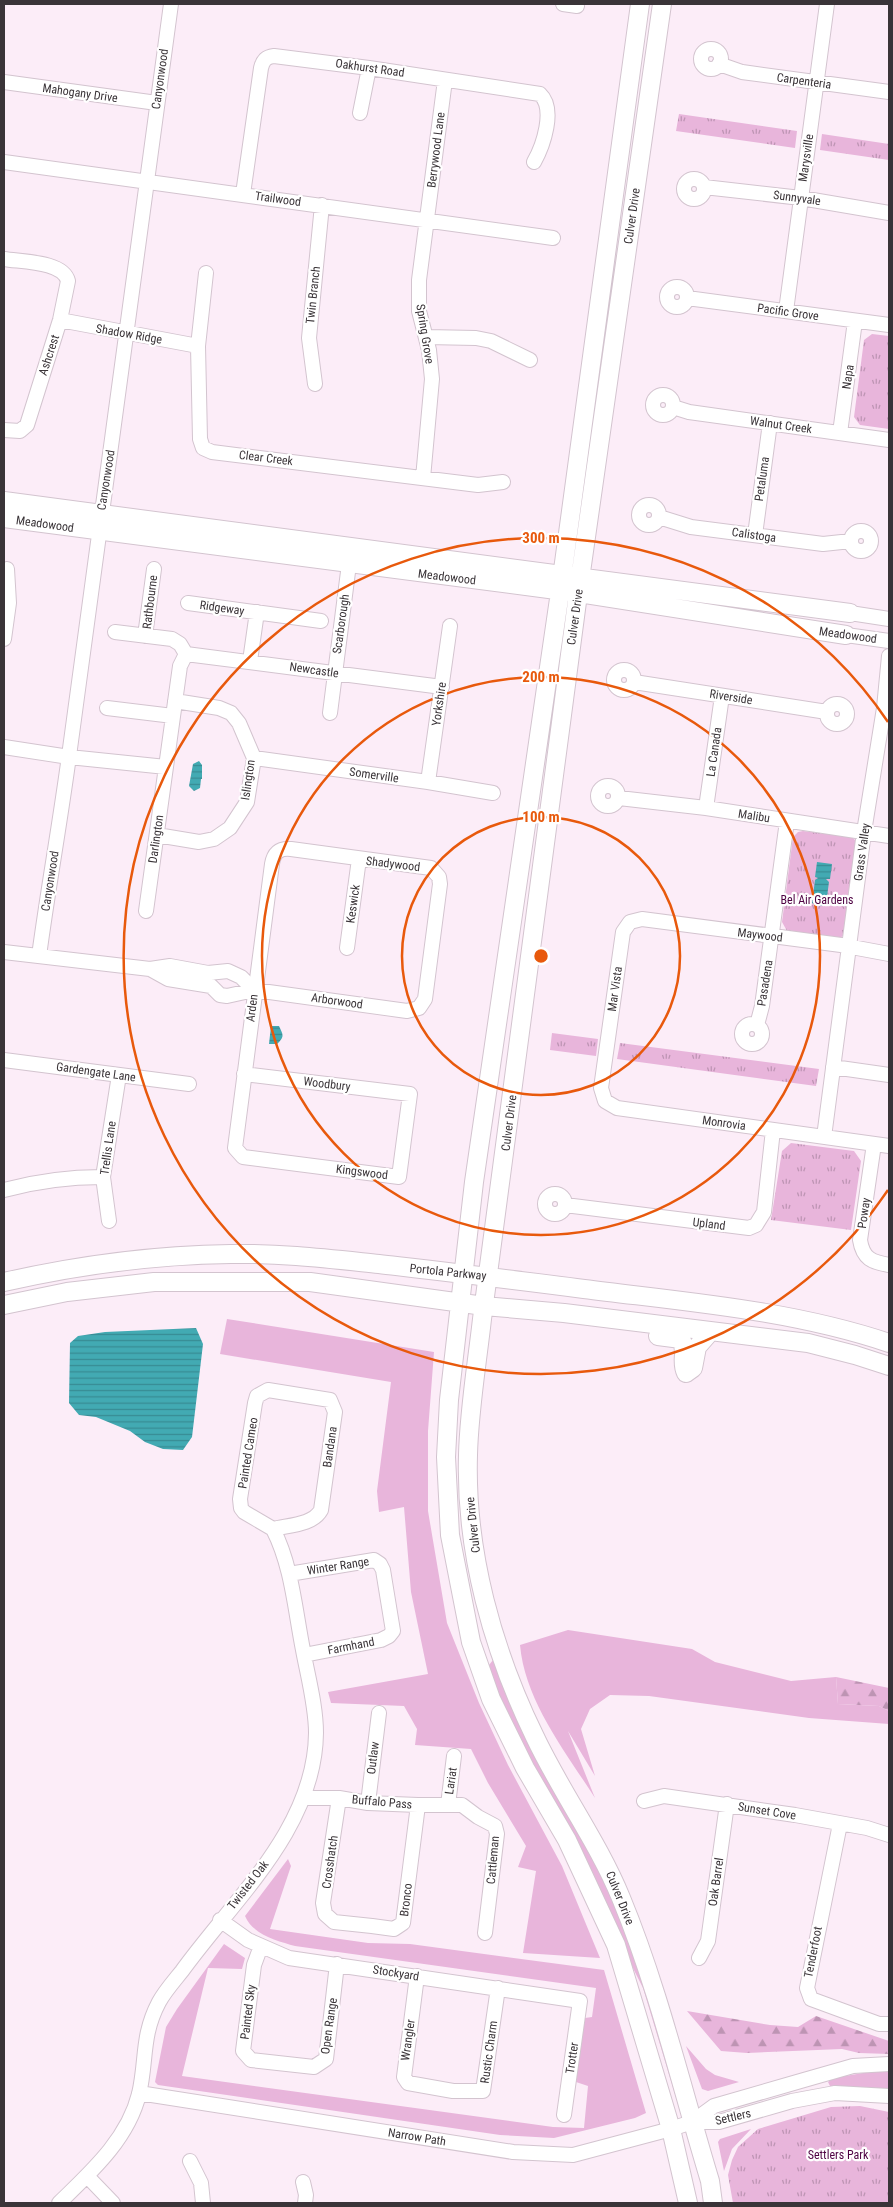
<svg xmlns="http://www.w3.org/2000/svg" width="893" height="2207" font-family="'Roboto Condensed',sans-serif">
  <defs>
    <pattern id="forest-firs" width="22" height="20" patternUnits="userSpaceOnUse" patternTransform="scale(1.25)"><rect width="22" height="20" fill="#e8b5db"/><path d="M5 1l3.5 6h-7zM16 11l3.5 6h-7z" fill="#bd94b3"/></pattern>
    <pattern id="park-tufts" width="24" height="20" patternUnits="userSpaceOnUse" patternTransform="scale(1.25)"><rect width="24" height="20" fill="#e8b5db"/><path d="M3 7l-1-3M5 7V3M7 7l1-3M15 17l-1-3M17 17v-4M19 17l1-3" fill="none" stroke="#bd94b3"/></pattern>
    <pattern id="water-rules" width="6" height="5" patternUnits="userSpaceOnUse" patternTransform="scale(1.25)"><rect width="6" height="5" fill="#42aab3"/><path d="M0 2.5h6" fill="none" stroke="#388b93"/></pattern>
  </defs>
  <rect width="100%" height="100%" fill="#fcedf8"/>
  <path fill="#e8b5db" d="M 227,1319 L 434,1352 L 428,1431 L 428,1511 L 447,1623 L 479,1703 L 508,1765 L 562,1866 L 600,1958 L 523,1953 L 536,1871 L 518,1867 L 526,1846 L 488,1783 L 471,1749 L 415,1745 L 417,1729 L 404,1706 L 331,1703 L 328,1692 L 428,1674 L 411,1592 L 404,1507 L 379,1512 L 377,1491 L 391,1382 L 220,1354 Z
    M 568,1630 L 692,1649 L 715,1662 L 791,1681 L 836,1677 L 838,1704 L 879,1706 L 889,1711 L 889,1724 L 809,1718 L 649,1696 L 610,1695 L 590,1709 L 581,1729 L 595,1776 L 568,1731 L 595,1798 C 565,1751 525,1701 520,1645 Z
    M 493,1660 L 495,1661 L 606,1879 L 633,1948 L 676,2089 L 677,2101 L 643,1988 L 522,1748 L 494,1683 L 489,1665 Z
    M 288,1859 L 291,1866 L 270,1929 L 368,1943 L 410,1944 L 604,1970 L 646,2113 L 635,2118 L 554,2138 L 500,2135 L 158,2085 L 155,2082 L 166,2027 L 177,2009 L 224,1944 L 245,1958 L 242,1969 L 208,1968 L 182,2076 L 553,2127 L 584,2128 L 588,2086 L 576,2082 L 585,2018 L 592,2017 L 596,1988 L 295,1946 C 278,1941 253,1935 245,1916 Z
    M 686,2046 L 706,2069 L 715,2075 L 739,2082 L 708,2091 L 702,2089 Z
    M 869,2072 L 889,2072 L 889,2088 L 831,2088 L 828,2082 L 833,2078 Z
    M 751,2129 L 732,2149 L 724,2171 L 718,2142 L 720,2139 Z"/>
  <path fill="url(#forest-firs)" d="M 836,1677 L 889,1688 L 889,1711 L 879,1706 L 838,1704 Z
    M 687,2011 L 770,2025 L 798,2027 L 816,2016 L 889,2041 L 889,2054 L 859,2053 L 842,2049 L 747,2053 L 721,2051 Z"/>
  <path fill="url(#park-tufts)" d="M 679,114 L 797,131 L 795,148 L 676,131 Z
    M 822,134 L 889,144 L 889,160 L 820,150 Z
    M 872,334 L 889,336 L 889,429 L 860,425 L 854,417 L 864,340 Z
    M 803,831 L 852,837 L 856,841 L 845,934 L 839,939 L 787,931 L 782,922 L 793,837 L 798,832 Z
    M 552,1033 L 598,1039 L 596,1056 L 550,1050 Z
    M 620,1043 L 819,1069 L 816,1086 L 617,1059 Z
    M 791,1143 L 854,1151 L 861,1161 L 851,1230 L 771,1220 L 782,1151 Z
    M 860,2106 L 889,2112 L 889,2203 L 733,2203 L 728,2175 L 732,2160 L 738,2147 L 758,2129 L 831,2107 Z"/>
  <path fill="url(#water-rules)" d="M 199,761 L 202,765 L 202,779 L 201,779 L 200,788 L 194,791 L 189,786 L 193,764 Z
    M 817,862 L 832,864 L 830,879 L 826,879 L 829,882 L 826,904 L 823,906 L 815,905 L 812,903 L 815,880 L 818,878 L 815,877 Z
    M 271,1026 L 279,1026 C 283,1035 285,1036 277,1044 L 269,1044 Z
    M 196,1328 L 203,1344 L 192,1437 L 183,1450 L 163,1449 L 145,1442 L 130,1431 L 96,1417 L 79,1415 L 69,1403 L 70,1343 L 78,1336 L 105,1332 Z"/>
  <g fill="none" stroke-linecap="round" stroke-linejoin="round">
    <g stroke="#d3c4cf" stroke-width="16">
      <path id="minor" d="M 563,4 L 577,6
        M701 59a10 10 0 1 1 20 0a10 10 0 1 1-20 0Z
        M 719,64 L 742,72 L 889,92
        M 4,82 L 157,103
        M 360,113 L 369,68
        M 4,162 L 553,238
        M684 189a10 10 0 1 1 20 0a10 10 0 1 1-20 0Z
        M 704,187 L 801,198 L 889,213
        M 243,194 L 261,68 C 263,60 266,57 274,56 L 369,68 L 540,94 C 556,109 543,146 534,162
        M 4,259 C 21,262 63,261 68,281 L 60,320 L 27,425 L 20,431 L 4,430
        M 206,273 L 198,346 L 200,439 L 203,448 L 212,452 L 478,485 L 503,482
        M667 297a10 10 0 1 1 20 0a10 10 0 1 1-20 0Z
        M 687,298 L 889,325
        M 786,311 L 827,4
        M 60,320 L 198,346
        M 426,337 L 476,338 L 491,341 L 530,360
        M 315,384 L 309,338 L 322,205
        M653 405a10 10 0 1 1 20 0a10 10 0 1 1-20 0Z
        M 673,407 L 689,412 L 889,440
        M 840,433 L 855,321
        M 423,478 L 432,379 L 429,350 L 419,311 L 419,280 L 445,80
        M639 515a10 10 0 1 1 20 0a10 10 0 1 1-20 0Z
        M 659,517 L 691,527 L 823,544 L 851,541
        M851 541a10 10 0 1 1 20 0a10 10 0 1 1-20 0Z
        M 755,535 L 770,423
        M 188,603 L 321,621
        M 850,613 L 889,619
        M 115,632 L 172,639 L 180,644 L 186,654
        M 846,635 L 889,641
        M 145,636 L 154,569
        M 4,639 L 9,603 L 7,569
        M 186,654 L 442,687
        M 250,661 L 257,612
        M614 680a10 10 0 1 1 20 0a10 10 0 1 1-20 0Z
        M 634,682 L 827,712
        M827 714a10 10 0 1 1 20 0a10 10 0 1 1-20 0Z
        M 107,708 L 173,716
        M 330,713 L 349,564
        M 4,747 L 69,757 L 166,767
        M 254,758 L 428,782 L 493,793
        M 428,782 L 450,626
        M598 796a10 10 0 1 1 20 0a10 10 0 1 1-20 0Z
        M 619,798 L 706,808 L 889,836
        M 706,808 L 722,696
        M 157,835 L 199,842 L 214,839 L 230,828 L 247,802 L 254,758 L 239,723 L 231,713 L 219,708 L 175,701
        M 146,911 L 180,666 L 186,654
        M 347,948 L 359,859
        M 4,952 L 150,969 L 170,966 L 208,973 L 228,971 L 241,977 L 254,990
        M 889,954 L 841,945 L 642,919 L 630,922 L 623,932 L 601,1088 L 605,1101 L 617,1108 L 889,1146
        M 39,956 C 48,889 60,823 69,756 C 103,505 135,254 171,4
        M 150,969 L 168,979 L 211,986 L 220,995 L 227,996 L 254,990 L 407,1011 L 419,1008 L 425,999 L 440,884 L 439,877 L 431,868 L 291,849 C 279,848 274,852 272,864 L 235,1148 L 243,1157 L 399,1177 L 410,1094 L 244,1074
        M742 1034a10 10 0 1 1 20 0a10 10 0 1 1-20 0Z
        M 757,1025 L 762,1006 L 787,821
        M 4,1060 L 189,1084
        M 833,1067 L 889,1075
        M 824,1137 L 864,832 L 884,708 L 889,656
        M 874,1144 L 860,1240 C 863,1259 872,1262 889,1265
        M 4,1190 C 37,1181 69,1177 103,1177
        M545 1204a10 10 0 1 1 20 0a10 10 0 1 1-20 0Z
        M 565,1205 L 749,1228 L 756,1225 L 764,1212 L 773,1130
        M 109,1221 L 103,1177 L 119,1075
        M 268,1390 L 330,1400 L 335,1412 L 321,1510 C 313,1525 289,1525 273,1529 L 244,1512 L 241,1508 L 240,1499 L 255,1403 L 257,1396 Z
        M 289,1574 L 374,1560 L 380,1564 L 383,1570 L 393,1631 L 389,1636 L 381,1640 L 304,1655
        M 303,1798 L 339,1798 L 368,1803 L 418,1805 L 462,1805 L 478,1817 L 495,1826 L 497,1834 L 485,1933
        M 339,1798 L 323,1903 L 325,1914 L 334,1922 L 372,1926 L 394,1929 L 403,1923 L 418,1805
        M 644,1801 L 664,1796 L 795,1815 L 867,1828 L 889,1835
        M 368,1803 L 379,1713
        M 448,1805 L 454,1756
        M 840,1824 L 807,1988 L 811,1999 L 879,2024 L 889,2024
        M 220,1920 L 248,1940 L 289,1958 L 580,2001 L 564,2115
        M 261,1946 L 254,1965 L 243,2051 L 251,2060 L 314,2067 L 326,2059 L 337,1964
        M 699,1958 L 708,1941 L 727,1804
        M 417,1976 L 404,2077 L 408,2083 L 453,2091 L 483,2091 L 498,1988
        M 139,2093 L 513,2152 L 573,2155 L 671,2129 L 692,2122 L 714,2106 L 804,2080 L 853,2066 L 889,2064
        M 692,2122 L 719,2122 L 792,2101 L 835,2093 L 889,2096
        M 190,2161 L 201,2183 L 203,2203
        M 87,2176 L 113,2203
        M 303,2182 L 306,2195 L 305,2203
        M 59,2203 C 91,2172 128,2139 139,2094 C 147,2060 141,2036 159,2002 C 165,1991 174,1981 182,1971 C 234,1899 315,1828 316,1733 C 316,1706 308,1677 303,1650 C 295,1610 292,1566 273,1529"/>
    </g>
    <g stroke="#d3c4cf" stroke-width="20">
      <path id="major" d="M 640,4 L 560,592 L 474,1182 L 449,1400 L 446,1457 L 450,1535 L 471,1642 L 491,1699 L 525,1768 L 567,1840 L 616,1945 L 671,2129 L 688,2203
        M 662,4 L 580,579 L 482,1319 C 477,1364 469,1410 468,1455 C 465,1552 493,1651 535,1737 C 561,1792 598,1842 621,1898 C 658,1987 682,2089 710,2181 L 713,2203
        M 4,501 L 850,613
        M 4,518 L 579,593 L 846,635
        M 4,1282 C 79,1265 154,1255 231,1254 C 280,1253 330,1259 379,1264 C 447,1272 516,1280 584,1289 C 686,1302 791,1310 889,1343
        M 4,1305 L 67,1292 L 154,1282 L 310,1282 L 484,1306 L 564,1313 L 808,1343 L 855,1355 L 889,1366
        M 658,1336 L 681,1339 C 688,1352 680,1361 686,1373 L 693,1368 L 697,1347 L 711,1331"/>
    </g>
    <use href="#minor" stroke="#fff" stroke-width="14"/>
    <use href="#major" stroke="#fff" stroke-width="18"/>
  </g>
  <g fill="none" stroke="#e8590c" stroke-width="2.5">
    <circle cx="541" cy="956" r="139"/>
    <circle cx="541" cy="956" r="279"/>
    <path d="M888 1190A418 418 0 1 1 888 722"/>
  </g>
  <g text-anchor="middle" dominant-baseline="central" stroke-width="4.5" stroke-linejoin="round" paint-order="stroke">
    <g font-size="12" fill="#3a3438" stroke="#fff">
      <text transform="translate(370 68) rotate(8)">Oakhurst Road</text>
      <text transform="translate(160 79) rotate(-82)">Canyonwood</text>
      <text transform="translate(804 81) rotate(8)">Carpenteria</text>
      <text transform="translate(80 93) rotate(8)">Mahogany Drive</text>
      <text transform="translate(436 150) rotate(-83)">Berrywood Lane</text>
      <text transform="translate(806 158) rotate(-82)">Marysville</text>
      <text transform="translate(797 198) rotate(8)">Sunnyvale</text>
      <text transform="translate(278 199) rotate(8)">Trailwood</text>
      <text transform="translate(632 216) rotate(-82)">Culver Drive</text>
      <text transform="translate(313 295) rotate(-84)">Twin Branch</text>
      <text transform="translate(788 312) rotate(8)">Pacific Grove</text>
      <text transform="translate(129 334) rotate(10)">Shadow Ridge</text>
      <text transform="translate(425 334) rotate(81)">Spring Grove</text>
      <text transform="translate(49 355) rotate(-72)">Ashcrest</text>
      <text transform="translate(848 377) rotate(-82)">Napa</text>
      <text transform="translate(781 425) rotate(8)">Walnut Creek</text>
      <text transform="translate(266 458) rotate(7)">Clear Creek</text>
      <text transform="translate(762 479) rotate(-82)">Petaluma</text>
      <text transform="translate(106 480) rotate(-81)">Canyonwood</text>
      <text transform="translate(45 524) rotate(8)">Meadowood</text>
      <text transform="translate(754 535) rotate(8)">Calistoga</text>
      <text transform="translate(447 577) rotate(7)">Meadowood</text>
      <text transform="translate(150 602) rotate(-83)">Rathbourne</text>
      <text transform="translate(222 608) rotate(8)">Ridgeway</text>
      <text transform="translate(575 617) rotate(-82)">Culver Drive</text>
      <text transform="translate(341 624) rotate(-82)">Scarborough</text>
      <text transform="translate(848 635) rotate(8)">Meadowood</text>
      <text transform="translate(314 670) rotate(8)">Newcastle</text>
      <text transform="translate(731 697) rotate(9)">Riverside</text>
      <text transform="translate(439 704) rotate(-82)">Yorkshire</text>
      <text transform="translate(714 752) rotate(-82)">La Canada</text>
      <text transform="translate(374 775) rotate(8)">Somerville</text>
      <text transform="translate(248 780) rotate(-82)">Islington</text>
      <text transform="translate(754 816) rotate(9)">Malibu</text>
      <text transform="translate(156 839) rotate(-82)">Darlington</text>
      <text transform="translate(862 852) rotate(-82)">Grass Valley</text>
      <text transform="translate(393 864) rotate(7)">Shadywood</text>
      <text transform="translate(50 881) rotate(-81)">Canyonwood</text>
      <text transform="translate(353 904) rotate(-82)">Keswick</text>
      <text transform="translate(760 935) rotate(7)">Maywood</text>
      <text transform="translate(765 983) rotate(-81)">Pasadena</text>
      <text transform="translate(615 989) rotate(-82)">Mar Vista</text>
      <text transform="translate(337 1001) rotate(8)">Arborwood</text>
      <text transform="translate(252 1008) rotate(-83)">Arden</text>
      <text transform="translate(96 1072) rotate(8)">Gardengate Lane</text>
      <text transform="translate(327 1084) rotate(7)">Woodbury</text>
      <text transform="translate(509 1123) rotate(-83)">Culver Drive</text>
      <text transform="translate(724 1123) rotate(8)">Monrovia</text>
      <text transform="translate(108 1148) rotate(-82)">Trellis Lane</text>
      <text transform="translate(362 1172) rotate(7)">Kingswood</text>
      <text transform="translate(864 1213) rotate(-82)">Poway</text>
      <text transform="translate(709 1224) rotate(7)">Upland</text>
      <text transform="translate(448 1272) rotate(6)">Portola Parkway</text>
      <text transform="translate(330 1447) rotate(-82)">Bandana</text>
      <text transform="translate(248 1453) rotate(-81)">Painted Cameo</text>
      <text transform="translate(473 1525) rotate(-96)">Culver Drive</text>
      <text transform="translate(338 1566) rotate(-9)">Winter Range</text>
      <text transform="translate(351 1646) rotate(-11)">Farmhand</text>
      <text transform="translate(373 1758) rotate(-83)">Outlaw</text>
      <text transform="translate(451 1781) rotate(-82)">Lariat</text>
      <text transform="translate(382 1802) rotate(5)">Buffalo Pass</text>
      <text transform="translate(767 1811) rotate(9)">Sunset Cove</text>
      <text transform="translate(493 1860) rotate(-85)">Cattleman</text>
      <text transform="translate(330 1862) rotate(-82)">Crosshatch</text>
      <text transform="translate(716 1882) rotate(-82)">Oak Barrel</text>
      <text transform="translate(248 1885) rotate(-52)">Twisted Oak</text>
      <text transform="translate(620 1898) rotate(68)">Culver Drive</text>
      <text transform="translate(406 1900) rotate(-83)">Bronco</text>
      <text transform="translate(813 1952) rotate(-79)">Tenderfoot</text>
      <text transform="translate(396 1973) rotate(9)">Stockyard</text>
      <text transform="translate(248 2012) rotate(-83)">Painted Sky</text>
      <text transform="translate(329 2026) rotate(-82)">Open Range</text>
      <text transform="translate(408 2040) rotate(-82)">Wrangler</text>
      <text transform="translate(489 2052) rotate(-82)">Rustic Charm</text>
      <text transform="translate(572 2058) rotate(-82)">Trotter</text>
      <text transform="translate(733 2117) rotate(-13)">Settlers</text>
      <text transform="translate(417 2137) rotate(9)">Narrow Path</text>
    </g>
    <g font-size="12" fill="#4e0343" stroke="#fff">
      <text x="817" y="900">Bel Air Gardens</text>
      <text x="838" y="2155">Settlers Park</text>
    </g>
  </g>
  <circle cx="541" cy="956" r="8" fill="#e8590c" stroke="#fff" stroke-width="2.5"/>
  <g font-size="15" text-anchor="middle" font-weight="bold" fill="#e8590c" stroke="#fff" stroke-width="4.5" stroke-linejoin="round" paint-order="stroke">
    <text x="541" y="543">300 m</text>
    <text x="541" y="682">200 m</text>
    <text x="541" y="822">100 m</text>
  </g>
  <rect width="893" height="2207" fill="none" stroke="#3a3438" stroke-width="10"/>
</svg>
